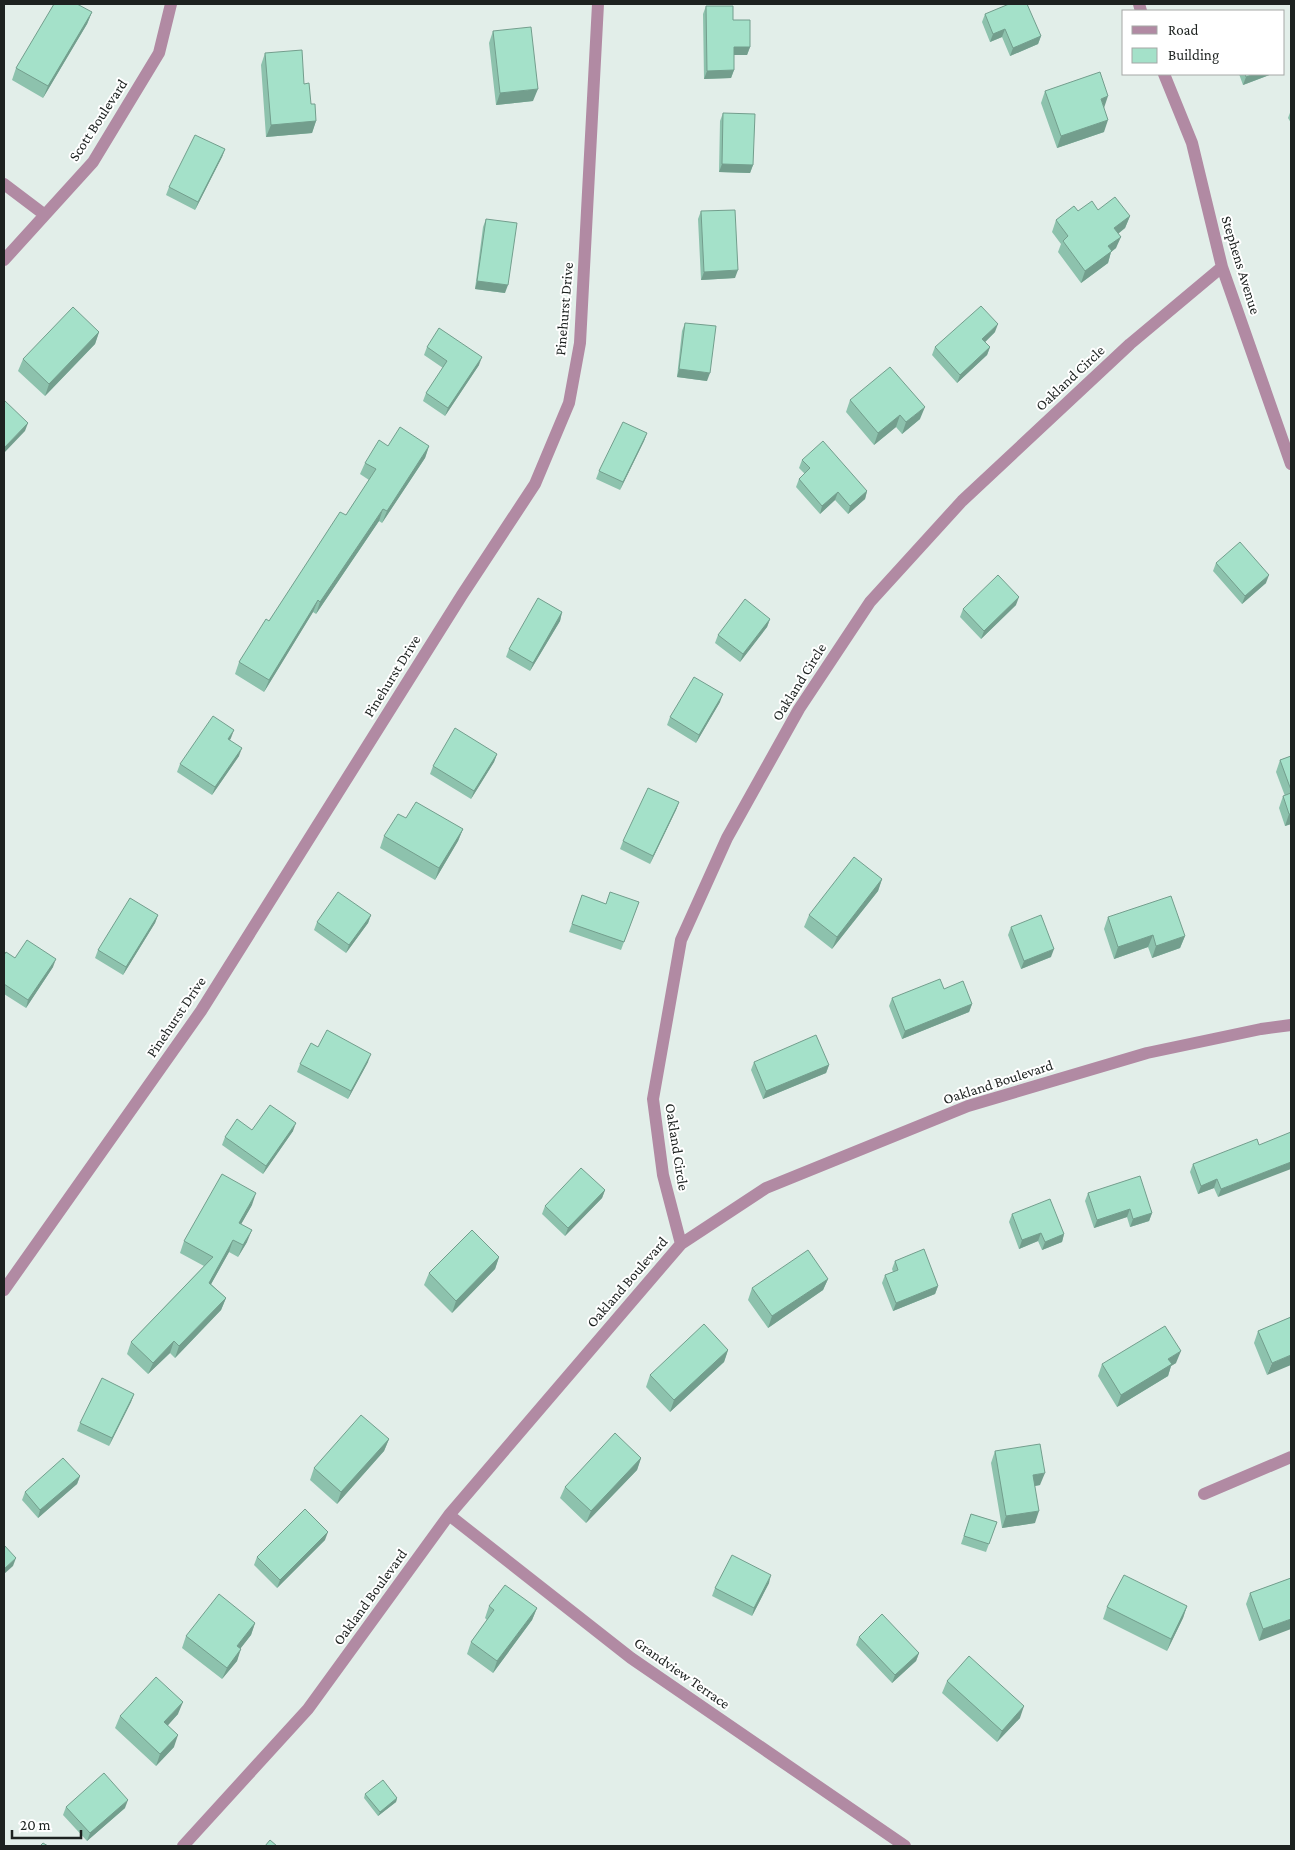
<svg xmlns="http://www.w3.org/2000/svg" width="1295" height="1850" font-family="'Crimson Pro',serif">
  <rect width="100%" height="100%" fill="#e2eee9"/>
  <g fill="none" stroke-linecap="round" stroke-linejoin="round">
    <path stroke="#b18aa3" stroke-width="12" d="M 1139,4 L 1141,11
      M 1164,74 L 1192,143 L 1222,267 L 1291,464
      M 4,184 L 45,215
      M 4,260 L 93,162 L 159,53 L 171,4
      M 681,1244 L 663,1175 L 653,1099 L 681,940 L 727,838 L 799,709 L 870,602 L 962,501 L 1130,344 L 1222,267
      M 4,1290 L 201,1011 L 462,595 L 535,484 L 569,403 L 580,343 L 598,4
      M 1204,1494 L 1291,1457
      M 449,1515 L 631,1658 L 905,1846
      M 183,1846 L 308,1709 L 449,1515 L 681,1244 L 766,1188 L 968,1106 L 1147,1053 L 1261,1029 L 1291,1025"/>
  </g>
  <path fill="#8dc2ad" d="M 706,6 L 733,20 L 750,47 L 747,55 L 734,55 L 734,70 L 731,78 L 704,79 L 703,14 Z
    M 92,12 L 87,24 L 43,98 L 12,80 L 16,68 Z
    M 985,14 L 1041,36 L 1038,44 L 1010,56 L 1002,37 L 990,42 L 982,22 Z
    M 493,31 L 533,101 L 496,105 L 489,43 Z
    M 265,53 L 304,84 L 316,121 L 312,133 L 266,137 L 261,65 Z
    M 1239,74 L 1272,74 L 1243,85 Z
    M 1045,91 L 1104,107 L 1104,132 L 1057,148 L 1041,103 Z
    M 1291,110 L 1291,123 L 1288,118 Z
    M 723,113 L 753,165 L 750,173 L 719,172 L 720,121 Z
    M 225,149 L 222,157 L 195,210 L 166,195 L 169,187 Z
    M 1098,210 L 1130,216 L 1125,228 L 1118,234 L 1116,248 L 1111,252 L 1108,263 L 1081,283 L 1058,252 L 1061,244 L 1052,232 L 1056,220 L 1078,211 Z
    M 701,211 L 735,278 L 701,280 L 698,219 Z
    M 486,219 L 505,293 L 475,289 L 483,227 Z
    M 685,323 L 707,381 L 677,377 L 682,331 Z
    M 99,332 L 95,344 L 45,396 L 18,371 L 23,359 Z
    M 995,332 L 985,342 L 990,347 L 987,355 L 957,383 L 932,355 L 935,347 Z
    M 427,347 L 479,365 L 445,416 L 423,401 L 426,393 L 443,368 L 424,355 Z
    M 850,400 L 920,419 L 902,434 L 896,427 L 874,445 L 846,412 Z
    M 647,433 L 644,441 L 620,490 L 596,479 L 599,471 Z
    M 388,446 L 429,446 L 425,458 L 382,523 L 379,521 L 316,614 L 313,612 L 264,692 L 235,674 L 239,662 L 269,621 L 346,515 L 369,480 L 360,474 L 365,463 Z
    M 802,460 L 867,491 L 865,499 L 848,514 L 835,500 L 820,514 L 796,487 L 799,479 L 805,474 L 799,468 Z
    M 1216,563 L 1266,583 L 1242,604 L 1213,571 Z
    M 1016,605 L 981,639 L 960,617 L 963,609 Z
    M 562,612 L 560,621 L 530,671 L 506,657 L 509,649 Z
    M 770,619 L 767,627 L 740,662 L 715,643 L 718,635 Z
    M 720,702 L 696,743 L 667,725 L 670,717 Z
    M 231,738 L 230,740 L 239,756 L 212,795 L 177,772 L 180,764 Z
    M 497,754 L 494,762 L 471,799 L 430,774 L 433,766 Z
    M 1291,756 L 1291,824 L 1285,826 L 1279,808 L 1283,796 L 1285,796 L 1276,772 L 1280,760 Z
    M 679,802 L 676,810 L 650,864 L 620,849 L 623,841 Z
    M 406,818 L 463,829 L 458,841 L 435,880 L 380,848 L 384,836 Z
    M 882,879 L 878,891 L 832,949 L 804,927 L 809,915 Z
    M 582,895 L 606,904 L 639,902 L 621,950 L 569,932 Z
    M 158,915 L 155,923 L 123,975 L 95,958 L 98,950 Z
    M 371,915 L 368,923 L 346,953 L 314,930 L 317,922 Z
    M 1108,917 L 1185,936 L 1180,948 L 1152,958 L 1148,947 L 1114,959 L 1104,929 Z
    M 1011,927 L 1051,957 L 1021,969 L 1008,935 Z
    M 4,955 L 53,967 L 26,1008 L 4,994 Z
    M 892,998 L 972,1004 L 969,1012 L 902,1039 L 889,1006 Z
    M 318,1047 L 368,1062 L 348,1099 L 297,1072 L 300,1064 Z
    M 754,1062 L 829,1065 L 826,1073 L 763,1099 L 751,1070 Z
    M 252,1130 L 293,1131 L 263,1174 L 222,1145 L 225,1137 Z
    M 1259,1145 L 1218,1197 L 1214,1188 L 1198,1194 L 1190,1172 L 1193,1164 Z
    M 605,1190 L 602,1198 L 565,1236 L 542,1214 L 545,1206 Z
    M 1088,1193 L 1152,1213 L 1149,1221 L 1130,1227 L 1127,1217 L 1094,1228 L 1085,1201 Z
    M 252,1205 L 241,1224 L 247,1242 L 238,1257 L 229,1252 L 211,1284 L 226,1298 L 221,1310 L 175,1358 L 170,1353 L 148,1374 L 127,1354 L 131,1342 L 204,1266 L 180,1253 L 184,1241 Z
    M 1012,1214 L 1064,1234 L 1062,1242 L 1042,1250 L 1038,1241 L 1019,1249 L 1009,1222 Z
    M 499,1257 L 495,1269 L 452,1313 L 424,1285 L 429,1273 Z
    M 895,1261 L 938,1286 L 935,1294 L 893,1311 L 882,1283 L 885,1275 L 893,1272 L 892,1269 Z
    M 828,1279 L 823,1290 L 768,1328 L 748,1300 L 752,1288 Z
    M 1291,1317 L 1267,1375 L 1254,1343 L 1258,1331 Z
    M 728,1350 L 724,1362 L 670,1412 L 646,1387 L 650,1375 Z
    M 1176,1363 L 1171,1366 L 1168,1376 L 1117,1407 L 1098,1376 L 1102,1364 Z
    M 134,1394 L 131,1402 L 109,1446 L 77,1431 L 80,1423 Z
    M 389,1439 L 384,1451 L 337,1504 L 310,1480 L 314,1468 Z
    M 995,1451 L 1040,1485 L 1035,1486 L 1035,1523 L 1002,1528 L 991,1463 Z
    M 641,1458 L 637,1470 L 586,1523 L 560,1498 L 565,1487 Z
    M 80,1476 L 77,1484 L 38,1518 L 22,1500 L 25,1492 Z
    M 971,1514 L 997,1522 L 986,1552 L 961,1544 Z
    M 325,1540 L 277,1588 L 254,1565 L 257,1557 Z
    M 1291,1578 L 1259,1641 L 1246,1604 L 1250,1593 Z
    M 769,1583 L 752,1616 L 712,1596 L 715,1588 Z
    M 489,1606 L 537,1608 L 532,1620 L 493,1673 L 467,1654 L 471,1642 L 487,1620 L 485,1618 Z
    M 1187,1606 L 1183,1618 L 1167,1651 L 1103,1619 L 1107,1607 Z
    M 255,1623 L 251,1635 L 240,1649 L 237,1661 L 222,1679 L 182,1648 L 186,1636 Z
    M 859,1637 L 919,1653 L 916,1661 L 892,1683 L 856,1645 Z
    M 947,1681 L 1020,1718 L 997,1742 L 942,1693 Z
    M 178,1714 L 168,1725 L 174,1747 L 156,1766 L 115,1728 L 120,1716 Z
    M 365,1794 L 397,1798 L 396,1802 L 378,1816 L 364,1798 Z
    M 66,1807 L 125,1808 L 87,1841 L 63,1815 Z"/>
  <path fill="#739e8d" d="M 92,12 L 87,24 L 43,98 L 48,86 Z
    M 1005,29 L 1002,37 L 990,42 L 993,34 Z
    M 1041,36 L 1038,44 L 1010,56 L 1013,48 Z
    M 734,47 L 750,47 L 747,55 L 731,55 Z
    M 734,70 L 731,78 L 704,79 L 707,71 Z
    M 1254,74 L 1272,74 L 1243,85 L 1246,77 Z
    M 538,89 L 533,101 L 496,105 L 500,93 Z
    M 1108,96 L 1104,108 L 1101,99 Z
    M 1108,120 L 1104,132 L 1057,148 L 1061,136 Z
    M 316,121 L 312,133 L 266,137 L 271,125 Z
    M 225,149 L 222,157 L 195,210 L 198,202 Z
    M 722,164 L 753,165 L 750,173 L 719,172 Z
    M 1130,216 L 1125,228 L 1110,240 L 1114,228 Z
    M 1121,237 L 1116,248 L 1111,252 L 1108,263 L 1081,283 L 1085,271 L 1108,246 Z
    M 738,270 L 735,278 L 701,280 L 704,272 Z
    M 477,281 L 508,285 L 505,293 L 475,289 Z
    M 998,324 L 995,332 L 980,347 L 982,339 Z
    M 99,332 L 95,344 L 45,396 L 49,384 Z
    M 990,347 L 987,355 L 957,383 L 960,375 Z
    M 482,357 L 479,365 L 445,416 L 448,408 Z
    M 679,369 L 710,373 L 707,381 L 677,377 Z
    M 925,407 L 920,419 L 902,434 L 906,422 Z
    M 900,415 L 896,427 L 874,445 L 878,433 Z
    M 28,423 L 25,431 L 4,453 L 4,448 Z
    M 647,433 L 644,441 L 620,490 L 623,482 Z
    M 429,446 L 425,458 L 382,523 L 387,511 Z
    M 867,491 L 865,499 L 848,514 L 850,506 Z
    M 838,492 L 835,500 L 820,514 L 822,506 Z
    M 383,509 L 379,521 L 316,614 L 320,602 Z
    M 1269,575 L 1266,583 L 1242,604 L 1245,596 Z
    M 1019,597 L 1016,605 L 981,639 L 984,631 Z
    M 318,600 L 313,612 L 264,692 L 269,680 Z
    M 562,612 L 560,621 L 530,671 L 533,663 Z
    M 770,619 L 767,627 L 740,662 L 743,654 Z
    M 723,694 L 720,702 L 696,743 L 699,735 Z
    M 234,730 L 231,738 L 225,747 L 228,739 Z
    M 242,748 L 239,756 L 212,795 L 215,787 Z
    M 497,754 L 494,762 L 471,799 L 474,791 Z
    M 679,802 L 676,810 L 650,864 L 653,856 Z
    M 1289,814 L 1291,814 L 1291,824 L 1285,826 Z
    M 463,829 L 458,841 L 435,880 L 439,868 Z
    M 882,879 L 878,891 L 832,949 L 837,937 Z
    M 158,915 L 155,923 L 123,975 L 126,967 Z
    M 371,915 L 368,923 L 346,953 L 349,945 Z
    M 1153,935 L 1148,947 L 1114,959 L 1118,947 Z
    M 1185,936 L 1180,948 L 1152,958 L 1156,946 Z
    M 1054,949 L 1051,957 L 1021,969 L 1024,961 Z
    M 56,959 L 53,967 L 26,1008 L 28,1000 Z
    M 972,1004 L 969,1012 L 902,1039 L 905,1031 Z
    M 371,1054 L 368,1062 L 348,1099 L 351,1091 Z
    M 829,1065 L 826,1073 L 763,1099 L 766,1091 Z
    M 296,1123 L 293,1131 L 263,1174 L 266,1166 Z
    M 1291,1162 L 1291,1169 L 1218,1197 L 1221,1189 Z
    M 1217,1179 L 1214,1188 L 1198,1194 L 1201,1186 Z
    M 605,1190 L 602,1198 L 565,1236 L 568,1228 Z
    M 256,1193 L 252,1205 L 235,1235 L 239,1223 Z
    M 1130,1209 L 1127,1217 L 1094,1228 L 1097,1220 Z
    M 1152,1213 L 1149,1221 L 1130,1227 L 1133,1219 Z
    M 252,1230 L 247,1242 L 238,1257 L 243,1245 Z
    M 1041,1233 L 1038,1241 L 1019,1249 L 1022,1240 Z
    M 1064,1234 L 1062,1242 L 1042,1250 L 1045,1242 Z
    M 233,1240 L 229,1252 L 205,1295 L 209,1283 Z
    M 499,1257 L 495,1269 L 452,1313 L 456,1301 Z
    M 828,1279 L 823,1290 L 768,1328 L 772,1316 Z
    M 938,1286 L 935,1294 L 893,1311 L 896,1303 Z
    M 226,1298 L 221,1310 L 175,1358 L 179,1346 Z
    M 174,1341 L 170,1353 L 148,1374 L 153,1363 Z
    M 728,1350 L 724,1362 L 670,1412 L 674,1400 Z
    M 1181,1351 L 1176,1363 L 1171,1366 L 1168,1376 L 1117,1407 L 1121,1395 L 1168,1359 Z
    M 1291,1355 L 1291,1365 L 1267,1375 L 1272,1363 Z
    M 134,1394 L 131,1402 L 109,1446 L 112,1438 Z
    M 389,1439 L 384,1451 L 337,1504 L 341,1492 Z
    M 641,1458 L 637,1470 L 586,1523 L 591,1511 Z
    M 1045,1473 L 1040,1485 L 1029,1487 L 1033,1475 Z
    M 80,1476 L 77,1484 L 38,1518 L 40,1510 Z
    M 1039,1511 L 1035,1523 L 1002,1528 L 1006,1516 Z
    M 328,1532 L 325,1540 L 277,1588 L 280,1580 Z
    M 16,1558 L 13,1566 L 4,1574 L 4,1569 Z
    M 771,1575 L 769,1583 L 752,1616 L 754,1608 Z
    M 1187,1606 L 1183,1618 L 1167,1651 L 1171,1639 Z
    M 537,1608 L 532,1620 L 493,1673 L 497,1661 Z
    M 1291,1619 L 1291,1629 L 1259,1641 L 1263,1629 Z
    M 255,1623 L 251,1635 L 233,1658 L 237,1646 Z
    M 241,1649 L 237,1661 L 222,1679 L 227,1668 Z
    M 919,1653 L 916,1661 L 892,1683 L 895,1675 Z
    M 183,1702 L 178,1714 L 160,1734 L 164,1722 Z
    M 1024,1706 L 1020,1718 L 997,1742 L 1002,1731 Z
    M 178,1735 L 174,1747 L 156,1766 L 160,1754 Z
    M 397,1798 L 396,1802 L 378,1816 L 380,1812 Z
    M 128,1800 L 125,1808 L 87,1841 L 90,1833 Z"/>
  <path fill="#a4e1c9" stroke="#739e8d" d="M 54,4 L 77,4 L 92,12 L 48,86 L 16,68 Z
    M 1009,4 L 1027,4 L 1041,36 L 1013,48 L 1005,29 L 993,34 L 985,14 Z
    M 706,6 L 733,6 L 733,20 L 750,20 L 750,47 L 734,47 L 734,70 L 707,71 Z
    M 531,27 L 538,89 L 500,93 L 493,31 Z
    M 302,50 L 304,84 L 309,83 L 311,104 L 315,104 L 316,121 L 271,125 L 265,53 Z
    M 1100,72 L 1108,96 L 1101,99 L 1108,120 L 1061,136 L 1045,91 Z
    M 1245,74 L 1254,74 L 1246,77 Z
    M 723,113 L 755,114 L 753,165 L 722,164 Z
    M 195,135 L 225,149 L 198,202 L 169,187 Z
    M 1115,197 L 1130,216 L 1114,228 L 1121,237 L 1108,246 L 1112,251 L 1085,271 L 1063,241 L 1068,236 L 1056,220 L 1074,206 L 1078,211 L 1092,201 L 1098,210 Z
    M 735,210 L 738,270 L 704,272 L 701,211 Z
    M 486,219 L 517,223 L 508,285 L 477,281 Z
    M 981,306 L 998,324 L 982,339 L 990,347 L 960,375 L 935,347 Z
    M 73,307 L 99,332 L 49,384 L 23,359 Z
    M 685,323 L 716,326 L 710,373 L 679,369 Z
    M 439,328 L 482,357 L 448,408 L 426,393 L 447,361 L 427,347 Z
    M 890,367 L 925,407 L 906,422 L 900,415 L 878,433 L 850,400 Z
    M 4,400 L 28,423 L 4,448 Z
    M 623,422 L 647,433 L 623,482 L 599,471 Z
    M 400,427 L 429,446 L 387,511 L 383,509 L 320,602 L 318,600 L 269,680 L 239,662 L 266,619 L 269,621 L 340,512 L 346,515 L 376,469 L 365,463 L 379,440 L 388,446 Z
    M 823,441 L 867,491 L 850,506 L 838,492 L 822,506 L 799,479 L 810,468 L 802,460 Z
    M 1240,542 L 1269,575 L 1245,596 L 1216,563 Z
    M 998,575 L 1019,597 L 984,631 L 963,609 Z
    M 538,598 L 562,612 L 533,663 L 509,649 Z
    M 745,599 L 770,619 L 743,654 L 718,635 Z
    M 694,677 L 723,694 L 699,735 L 670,717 Z
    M 213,716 L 234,730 L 228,739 L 242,748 L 215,787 L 180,764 Z
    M 455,728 L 497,754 L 474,791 L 433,766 Z
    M 1291,756 L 1291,790 L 1280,760 Z
    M 648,788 L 679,802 L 653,856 L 623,841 Z
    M 1291,793 L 1291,814 L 1289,814 L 1283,796 Z
    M 416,802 L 463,829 L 439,868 L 384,836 L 398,814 L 406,818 Z
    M 854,857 L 882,879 L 837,937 L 809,915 Z
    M 338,892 L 371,915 L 349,945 L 317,922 Z
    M 610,892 L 639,902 L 624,942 L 572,924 L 582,895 L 606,904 Z
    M 1171,896 L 1185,936 L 1156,946 L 1153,935 L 1118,947 L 1108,917 Z
    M 130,898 L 158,915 L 126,967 L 98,950 Z
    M 1041,915 L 1054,949 L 1024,961 L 1011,927 Z
    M 27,940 L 56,959 L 28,1000 L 4,984 L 4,955 L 6,952 L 15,958 Z
    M 940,979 L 944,989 L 963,981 L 972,1004 L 905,1031 L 892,998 Z
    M 327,1030 L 371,1054 L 351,1091 L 300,1064 L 311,1043 L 318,1047 Z
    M 816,1035 L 829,1065 L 766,1091 L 754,1062 Z
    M 270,1105 L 296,1123 L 266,1166 L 225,1137 L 237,1119 L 252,1130 Z
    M 1291,1132 L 1291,1162 L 1221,1189 L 1217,1179 L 1201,1186 L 1193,1164 L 1257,1139 L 1259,1145 Z
    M 581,1168 L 605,1190 L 568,1228 L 545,1206 Z
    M 222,1174 L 256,1193 L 239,1223 L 252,1230 L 243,1245 L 233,1240 L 209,1283 L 226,1298 L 179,1346 L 174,1341 L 153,1363 L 131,1342 L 213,1257 L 184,1241 Z
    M 1140,1176 L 1152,1213 L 1133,1219 L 1130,1209 L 1097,1220 L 1088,1193 Z
    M 1050,1199 L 1064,1234 L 1045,1242 L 1041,1233 L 1022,1240 L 1012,1214 Z
    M 472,1230 L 499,1257 L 456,1301 L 429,1273 Z
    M 924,1249 L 938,1286 L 896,1303 L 885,1275 L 898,1270 L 895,1261 Z
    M 808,1250 L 828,1279 L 772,1316 L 752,1288 Z
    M 1291,1317 L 1291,1355 L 1272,1363 L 1258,1331 Z
    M 704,1324 L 728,1350 L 674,1400 L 650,1375 Z
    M 1165,1326 L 1181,1351 L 1168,1359 L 1172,1364 L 1121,1395 L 1102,1364 Z
    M 102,1378 L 134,1394 L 112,1438 L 80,1423 Z
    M 361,1415 L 389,1439 L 341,1492 L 314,1468 Z
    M 615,1433 L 641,1458 L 591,1511 L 565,1487 Z
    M 1040,1444 L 1045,1473 L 1033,1475 L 1039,1511 L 1006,1516 L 995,1451 Z
    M 63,1458 L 80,1476 L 40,1510 L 25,1492 Z
    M 305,1509 L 328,1532 L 280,1580 L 257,1557 Z
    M 971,1514 L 997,1522 L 989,1544 L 964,1536 Z
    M 4,1545 L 16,1558 L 4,1569 Z
    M 732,1555 L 771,1575 L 754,1608 L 715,1588 Z
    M 1124,1575 L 1187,1606 L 1171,1639 L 1107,1607 Z
    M 1291,1578 L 1291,1619 L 1263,1629 L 1250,1593 Z
    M 505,1585 L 537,1608 L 497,1661 L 471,1642 L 494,1610 L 489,1606 Z
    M 219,1594 L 255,1623 L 237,1646 L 241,1649 L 227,1668 L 186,1636 Z
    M 882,1614 L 919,1653 L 895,1675 L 859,1637 Z
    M 969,1656 L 1024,1706 L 1002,1731 L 947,1681 Z
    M 156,1677 L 183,1702 L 164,1722 L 178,1735 L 160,1754 L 120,1716 Z
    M 104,1773 L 128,1800 L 90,1833 L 66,1807 Z
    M 383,1780 L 397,1798 L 380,1812 L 365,1794 Z
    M 270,1840 L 277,1846 L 265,1846 Z
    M 43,1843 L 48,1846 L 40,1846 Z"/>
  <g text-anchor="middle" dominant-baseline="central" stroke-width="4" stroke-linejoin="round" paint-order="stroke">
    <g font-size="15" fill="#1d2220" stroke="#fff">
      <text transform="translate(98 120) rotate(-57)">Scott Boulevard</text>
      <text transform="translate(1241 265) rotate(73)">Stephens Avenue</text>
      <text transform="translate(564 309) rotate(-85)">Pinehurst Drive</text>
      <text transform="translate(1070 378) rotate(-43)">Oakland Circle</text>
      <text transform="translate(392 676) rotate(-58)">Pinehurst Drive</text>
      <text transform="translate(799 682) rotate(-58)">Oakland Circle</text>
      <text transform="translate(176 1017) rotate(-56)">Pinehurst Drive</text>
      <text transform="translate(998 1082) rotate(-18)">Oakland Boulevard</text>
      <text transform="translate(677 1147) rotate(81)">Oakland Circle</text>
      <text transform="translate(627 1282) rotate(-49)">Oakland Boulevard</text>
      <text transform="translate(370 1597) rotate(-54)">Oakland Boulevard</text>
      <text transform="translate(682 1673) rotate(35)">Grandview Terrace</text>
    </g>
  </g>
  <rect width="1295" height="1850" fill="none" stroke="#1d2220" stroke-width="10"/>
  <rect x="1122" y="10" width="162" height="65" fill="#ffffff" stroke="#a5a7a6"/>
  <rect x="1132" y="26" width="25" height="8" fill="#b18aa3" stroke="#a5a7a6"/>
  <text x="1168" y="35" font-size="15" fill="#1d2220">Road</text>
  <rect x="1132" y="48" width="25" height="15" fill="#a4e1c9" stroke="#a5a7a6"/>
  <text x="1168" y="60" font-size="15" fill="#1d2220">Building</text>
  <path d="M12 1830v8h69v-8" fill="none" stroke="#1d2220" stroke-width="2.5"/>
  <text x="20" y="1830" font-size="15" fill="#1d2220" stroke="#ffffff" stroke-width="4" paint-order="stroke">20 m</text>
</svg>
